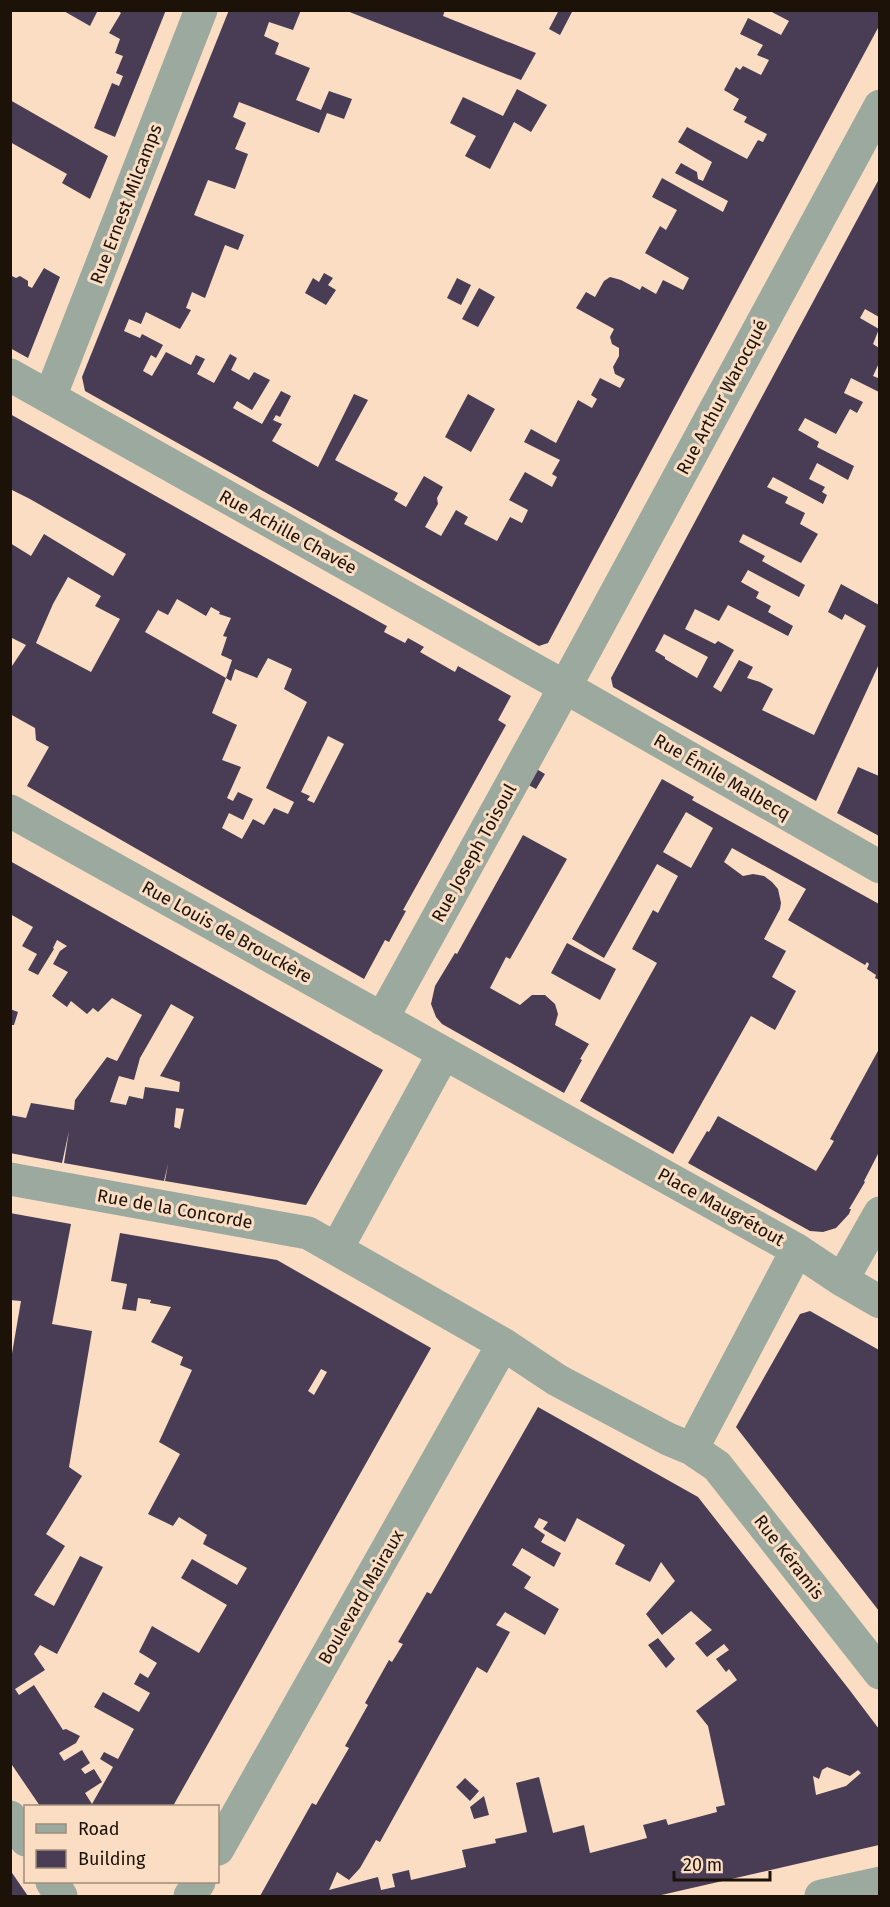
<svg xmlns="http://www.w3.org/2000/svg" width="890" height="1907" font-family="'Fira Sans',sans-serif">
  <rect width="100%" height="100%" fill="#faddc2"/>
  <path fill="#493d56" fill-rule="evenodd" d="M 62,10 L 98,10 L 90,26 Z
    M 117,10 L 166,10 L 115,137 L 94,128 L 112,83 L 119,86 L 123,76 L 116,73 L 123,56 L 115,53 L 120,39 L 109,33 L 121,13 Z
    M 229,10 L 301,10 L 293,30 L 269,22 L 264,36 L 279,43 L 275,54 L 310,68 L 296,100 L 321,110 L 329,91 L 352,99 L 344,119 L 327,113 L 319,133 L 239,102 L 233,117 L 246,123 L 235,149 L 248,154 L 235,189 L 208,180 L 194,215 L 244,235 L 238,250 L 225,245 L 205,298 L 192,292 L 186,308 L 191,310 L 180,329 L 146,312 L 141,324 L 129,319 L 124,331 L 140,338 L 142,334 L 163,345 L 156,358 L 151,355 L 143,371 L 152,376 L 166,352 L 191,365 L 196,355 L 205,359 L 197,374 L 214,383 L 230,354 L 237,358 L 231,370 L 249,380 L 254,372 L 270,380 L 252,410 L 237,401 L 233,408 L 262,424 L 281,391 L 291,396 L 280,417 L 276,415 L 273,420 L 282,424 L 272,441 L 318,467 L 354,394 L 368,400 L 335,460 L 398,493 L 394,500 L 406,507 L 424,476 L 443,487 L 437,498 L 438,504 L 425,527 L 441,536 L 456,510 L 468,517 L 464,524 L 497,541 L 510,517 L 522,523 L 528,510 L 509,500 L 525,472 L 552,487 L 557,477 L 552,474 L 560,460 L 524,442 L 531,429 L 556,443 L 578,400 L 592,408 L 597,399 L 591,395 L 600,378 L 620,388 L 625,379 L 615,374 L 613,367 L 619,356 L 619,348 L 612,344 L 610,337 L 614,329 L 576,308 L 586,292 L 595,297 L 604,281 L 610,277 L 621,280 L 640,290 L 642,286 L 656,294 L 663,280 L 683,290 L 689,278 L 645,253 L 659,228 L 660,226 L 666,230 L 677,210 L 652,197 L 662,178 L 723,212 L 728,201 L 675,173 L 681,163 L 697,172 L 698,179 L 703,181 L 712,162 L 678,142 L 687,127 L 747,159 L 758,140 L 763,142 L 767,134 L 744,122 L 747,117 L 733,110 L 739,99 L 724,90 L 736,67 L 740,70 L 743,66 L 761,75 L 769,60 L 757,55 L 763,45 L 740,34 L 748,18 L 781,35 L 789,21 L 768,10 L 879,10 L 879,26 L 548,643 L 539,646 L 85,391 L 82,377 Z
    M 445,10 L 443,16 L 536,53 L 521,80 L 347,11 Z
    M 559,10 L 573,10 L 560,35 L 549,29 Z
    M 517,89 L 547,105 L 531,132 L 514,122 L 490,169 L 465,156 L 476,136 L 450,123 L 463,97 L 503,116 Z
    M 10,100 L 108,156 L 90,199 L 62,183 L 67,174 L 10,142 Z
    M 879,179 L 879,317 L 865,309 L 860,318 L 879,329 L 873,344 L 879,348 L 879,363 L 873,376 L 878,378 L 879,375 L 879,392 L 851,378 L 844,393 L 863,402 L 857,413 L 850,409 L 836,434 L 805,418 L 798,430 L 819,442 L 817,447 L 854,466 L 848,480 L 817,463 L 809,479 L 825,487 L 822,492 L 827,495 L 823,504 L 773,477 L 767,487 L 788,497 L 785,503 L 805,513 L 800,524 L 818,534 L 801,563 L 743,534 L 739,542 L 765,556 L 762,561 L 805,585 L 799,597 L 748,570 L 741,582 L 759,592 L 756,598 L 771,606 L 768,612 L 793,626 L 788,636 L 728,605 L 719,621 L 695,609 L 685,629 L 715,644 L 718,641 L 734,650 L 713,687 L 721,692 L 739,660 L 753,667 L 747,678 L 760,682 L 773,689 L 762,710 L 814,735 L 866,626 L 845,614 L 842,620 L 828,612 L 841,584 L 879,605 L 879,664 L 816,801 L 613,687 L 611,678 ZM 664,634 L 708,657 L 697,678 L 665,659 L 665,657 L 655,651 Z
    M 44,268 L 60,277 L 28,358 L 10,348 L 10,275 L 16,278 L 20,276 L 28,281 L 28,286 L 32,288 Z
    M 324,273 L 333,278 L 328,285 L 336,290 L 326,305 L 305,293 L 313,278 L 319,282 Z
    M 457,278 L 471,285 L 461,305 L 447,298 Z
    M 479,288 L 495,297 L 478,327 L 462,319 Z
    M 468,394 L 495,409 L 471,452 L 445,437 Z
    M 10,414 L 385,625 L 387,626 L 384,632 L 405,643 L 408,638 L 424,647 L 420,652 L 455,672 L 458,666 L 511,696 L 498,720 L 506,725 L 403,910 L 406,911 L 389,942 L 385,940 L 364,979 L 27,786 L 49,747 L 36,740 L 35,728 L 10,714 L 10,669 L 26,645 L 10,637 L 10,543 L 31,556 L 44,534 L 113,576 L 126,554 L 30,499 L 12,490 L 10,493 ZM 68,577 L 101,596 L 95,606 L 120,619 L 91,672 L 36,643 L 53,604 ZM 177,599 L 206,616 L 211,607 L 220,612 L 219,614 L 231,618 L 223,636 L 227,637 L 221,655 L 232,660 L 226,678 L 231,681 L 235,669 L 257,678 L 268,658 L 292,669 L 284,689 L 307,702 L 266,788 L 294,802 L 288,814 L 274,808 L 264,825 L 253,819 L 242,839 L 222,828 L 229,813 L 243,820 L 253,799 L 238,792 L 233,801 L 227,798 L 241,767 L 222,760 L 237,725 L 212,713 L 226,678 L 145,632 L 158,610 L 168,615 ZM 328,736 L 344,744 L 314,803 L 307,800 L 310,796 L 301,792 Z
    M 528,764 L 545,774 L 536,789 L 519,780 Z
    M 858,767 L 879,776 L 879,836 L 837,813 Z
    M 662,779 L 694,797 L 692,800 L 879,904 L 879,980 L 875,978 L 876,975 L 867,969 L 869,964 L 867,962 L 865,965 L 788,920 L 806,889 L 732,848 L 724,862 L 743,876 L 753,874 L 764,876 L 772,882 L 778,889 L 781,903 L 780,909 L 764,939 L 786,951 L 772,977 L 796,991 L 775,1030 L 751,1016 L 673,1154 L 580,1101 L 657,963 L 632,949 L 653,910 L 658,913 L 678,876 L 657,864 L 604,958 L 572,939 ZM 686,812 L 713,828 L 691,868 L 663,852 Z
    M 523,835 L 567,859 L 510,959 L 506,957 L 490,988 L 520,1005 L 532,995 L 545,995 L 555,1004 L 558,1014 L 555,1025 L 589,1044 L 580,1059 L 582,1060 L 564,1093 L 442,1024 L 436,1017 L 431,1004 L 435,986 L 455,953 L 457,954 Z
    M 10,861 L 383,1070 L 306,1205 L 165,1181 L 168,1164 L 164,1181 L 64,1163 L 69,1131 L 62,1163 L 10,1153 L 10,1115 L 26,1118 L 31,1103 L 74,1110 L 75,1100 L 107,1057 L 117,1061 L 142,1015 L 112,998 L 98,1012 L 93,1008 L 87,1014 L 71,1001 L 67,1007 L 52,996 L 68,972 L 53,964 L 60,951 L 67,946 L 57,940 L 53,948 L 54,949 L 38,975 L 28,970 L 37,954 L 22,946 L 33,927 L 10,914 ZM 171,1004 L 194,1017 L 160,1076 L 180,1082 L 179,1092 L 145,1087 L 143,1099 L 129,1096 L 126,1105 L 110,1102 L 119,1076 L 134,1080 L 140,1058 ZM 176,1108 L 184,1109 L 180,1129 L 174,1127 Z
    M 567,943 L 616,969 L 600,1000 L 551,973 Z
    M 10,1009 L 18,1012 L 14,1025 L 10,1025 Z
    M 879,1049 L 879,1152 L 864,1181 L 865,1182 L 849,1209 L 851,1209 L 849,1214 L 836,1228 L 823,1232 L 810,1231 L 688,1163 L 707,1131 L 709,1132 L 718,1116 L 816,1171 L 834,1141 L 830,1139 Z
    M 10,1213 L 71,1224 L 52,1324 L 92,1331 L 69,1467 L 82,1476 L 46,1534 L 65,1546 L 34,1595 L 54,1606 L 80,1556 L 103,1567 L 57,1654 L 40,1645 L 34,1654 L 45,1670 L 15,1689 L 19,1695 L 34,1685 L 63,1730 L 66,1729 L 80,1736 L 76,1743 L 59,1753 L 64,1761 L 82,1750 L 90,1763 L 81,1769 L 85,1774 L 94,1769 L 102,1782 L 85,1793 L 92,1804 L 113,1767 L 100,1759 L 104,1752 L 118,1759 L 134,1729 L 94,1707 L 103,1692 L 139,1712 L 150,1693 L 134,1684 L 140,1673 L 148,1678 L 157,1663 L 139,1652 L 152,1626 L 199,1653 L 227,1605 L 181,1578 L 192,1559 L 237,1585 L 247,1568 L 203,1544 L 207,1535 L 179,1517 L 173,1526 L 148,1514 L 180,1454 L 159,1442 L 192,1370 L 180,1365 L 183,1357 L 151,1342 L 171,1307 L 150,1303 L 151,1300 L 138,1298 L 136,1311 L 122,1309 L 127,1284 L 111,1281 L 120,1233 L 277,1260 L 431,1348 L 173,1806 L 40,1806 L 10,1762 L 10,1365 L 21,1301 L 10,1300 ZM 321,1369 L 327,1372 L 314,1395 L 308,1391 Z
    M 810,1311 L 879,1350 L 879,1611 L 736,1427 L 800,1314 Z
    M 538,1407 L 698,1497 L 848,1688 L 879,1729 L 879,1845 L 657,1896 L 260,1896 L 312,1803 L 316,1805 L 349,1748 L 345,1746 L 368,1705 L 365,1703 L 389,1660 L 392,1662 L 403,1644 L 398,1642 L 427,1592 L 431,1594 ZM 539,1518 L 548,1522 L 543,1529 L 565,1542 L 577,1518 L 625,1545 L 615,1564 L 650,1582 L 661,1562 L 675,1581 L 646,1614 L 662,1635 L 691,1611 L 712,1630 L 695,1643 L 707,1657 L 724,1644 L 729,1650 L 716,1659 L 726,1672 L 729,1669 L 737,1680 L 696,1711 L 708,1726 L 725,1805 L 716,1807 L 717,1812 L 668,1825 L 666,1819 L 643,1825 L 647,1838 L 590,1853 L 584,1825 L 553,1833 L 539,1777 L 516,1783 L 527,1832 L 495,1839 L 496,1843 L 462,1850 L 466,1867 L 411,1880 L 409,1870 L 392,1874 L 395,1887 L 381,1890 L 378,1877 L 329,1890 L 337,1872 L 349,1880 L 360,1868 L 376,1840 L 380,1842 L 477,1667 L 487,1673 L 510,1632 L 496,1625 L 505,1612 L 545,1635 L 559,1609 L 524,1588 L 531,1577 L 512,1565 L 522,1548 L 554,1567 L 561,1553 L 541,1542 L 545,1535 L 534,1527 ZM 827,1767 L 850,1776 L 858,1770 L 861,1773 L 846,1786 L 816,1795 L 813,1776 L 819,1779 L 822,1770 Z
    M 658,1638 L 675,1659 L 666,1668 L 648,1645 Z
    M 465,1778 L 479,1791 L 470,1801 L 456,1787 Z
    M 484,1796 L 489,1815 L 474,1819 L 470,1807 Z
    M 10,1870 L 28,1896 L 10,1896 Z"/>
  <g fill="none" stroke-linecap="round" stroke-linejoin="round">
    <path stroke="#9ba99f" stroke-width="33" d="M 10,375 L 565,687 L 880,867
      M 50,397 L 201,10
      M 10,811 L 797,1250 L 842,1280 L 880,1302
      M 382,1019 L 565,687 L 880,106
      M 10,1179 L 308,1233 L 503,1344 L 557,1380 L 668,1439 L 692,1449 L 717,1466 L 880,1673
      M 337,1248 L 444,1053
      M 842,1280 L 880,1213
      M 692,1449 L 797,1250
      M 10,1817 L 26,1840
      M 218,1849 L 503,1344
      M 52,1882 L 61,1896
      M 190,1896 L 199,1882
      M 821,1896 L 880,1883"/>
  </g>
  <g text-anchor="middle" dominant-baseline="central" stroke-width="6" stroke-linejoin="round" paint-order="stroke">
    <g font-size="18" fill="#1c1208" stroke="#faddc2">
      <text transform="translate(126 204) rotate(-69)">Rue Ernest Milcamps</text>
      <text transform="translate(722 397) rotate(-62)">Rue Arthur Warocqué</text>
      <text transform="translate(288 532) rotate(29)">Rue Achille Chavée</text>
      <text transform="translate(722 777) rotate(30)">Rue Émile Malbecq</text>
      <text transform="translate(474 853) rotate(-61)">Rue Joseph Toisoul</text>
      <text transform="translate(227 932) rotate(29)">Rue Louis de Brouckère</text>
      <text transform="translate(721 1207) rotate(29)">Place Maugrétout</text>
      <text transform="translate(175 1209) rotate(10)">Rue de la Concorde</text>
      <text transform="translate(789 1557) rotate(52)">Rue Kéramis</text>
      <text transform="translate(361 1597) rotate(-60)">Boulevard Mairaux</text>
    </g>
  </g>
  <rect width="890" height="1907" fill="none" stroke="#1c1208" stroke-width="24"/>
  <rect x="24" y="1805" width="195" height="78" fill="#faddc2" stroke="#a18c78" stroke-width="1.5"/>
  <rect x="36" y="1824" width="30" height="9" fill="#9ba99f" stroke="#a18c78" stroke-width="1.5"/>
  <text x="78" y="1835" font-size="18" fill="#1c1208">Road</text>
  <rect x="36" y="1850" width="30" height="18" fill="#493d56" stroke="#a18c78" stroke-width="1.5"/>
  <text x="78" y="1865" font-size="18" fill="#1c1208">Building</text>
  <path d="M674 1871v9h96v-9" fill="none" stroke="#1c1208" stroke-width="3"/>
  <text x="683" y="1871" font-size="18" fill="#1c1208" stroke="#faddc2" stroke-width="4.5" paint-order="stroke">20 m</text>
</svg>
